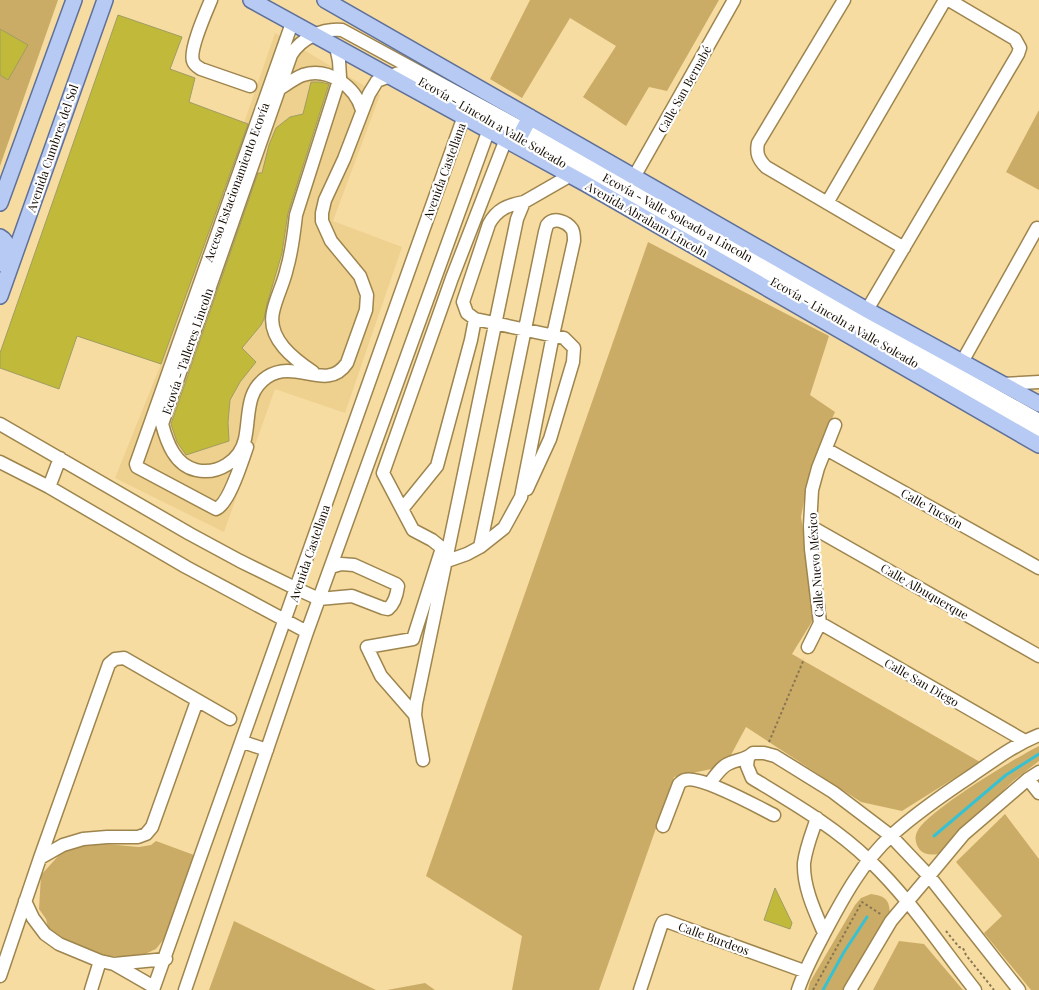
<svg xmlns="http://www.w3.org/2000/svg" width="1039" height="990" font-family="'Playfair Display',serif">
  <rect width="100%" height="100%" fill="#f7dca2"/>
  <path fill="#eed08f" d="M 275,33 L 380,95 L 333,221 L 402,247 L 345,413 L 275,389 L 224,532 L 115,478 L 161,364 Z"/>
  <path fill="#cbac66" d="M 0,0 L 58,0 L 0,166 Z
    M 530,0 L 719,0 L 667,91 L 649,87 L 626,126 L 583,97 L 616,46 L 570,18 L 522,98 L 490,79 Z
    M 1039,110 L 1039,190 L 1006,172 Z
    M 648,242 L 829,336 L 810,395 L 835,412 L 810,469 L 801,517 L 816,615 L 792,654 L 980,762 L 902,811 L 861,802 L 746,727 L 725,766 L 674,777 L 599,990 L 512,990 L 522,936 L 426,876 Z
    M 1039,746 L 1039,761 L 1013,781 L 938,854 C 931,855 925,855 920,850 C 916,845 914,838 917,832 C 925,812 1017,757 1039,746 Z
    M 1005,814 L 1039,859 L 1039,990 L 1031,990 L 984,933 L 1002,916 L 956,862 Z
    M 156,841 L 194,855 L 167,935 L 156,949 L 143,955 L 135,956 L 104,956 L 63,940 L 49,931 L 46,919 L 39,909 L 41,875 L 61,853 L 73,847 L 105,844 L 139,847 L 151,845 Z
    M 871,894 C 887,896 890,901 890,917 L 845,990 L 808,990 L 810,982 L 855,905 L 861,898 Z
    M 234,921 L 376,990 L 209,990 Z
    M 899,941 L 924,944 L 963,990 L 873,990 Z
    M 425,983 L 435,990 L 387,990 Z"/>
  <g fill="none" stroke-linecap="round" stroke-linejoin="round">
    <path stroke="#38c1d0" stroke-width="3" d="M 934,836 L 1006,775 L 1039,754
      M 823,990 L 844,952 L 867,917"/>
  </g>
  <path fill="#c1b93a" stroke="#a09d62" d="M 118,15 L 182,37 L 170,69 L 195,78 L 189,102 L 248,124 L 161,364 L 77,336 L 59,389 L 0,368 L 0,353 Z
    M 0,29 L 28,45 L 8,80 L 0,75 Z
    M 311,82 L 320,82 L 329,84 L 288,213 L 282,253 L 267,304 L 264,319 L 261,325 L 242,348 L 256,362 L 240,382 L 230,400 L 228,422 L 229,441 L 186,455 L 177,442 L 171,424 L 258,173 L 262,173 L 269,145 L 276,128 L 290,117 L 303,114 Z
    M 775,888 L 792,923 L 790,929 L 764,920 Z"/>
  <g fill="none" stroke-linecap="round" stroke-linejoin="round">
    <g stroke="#9e854e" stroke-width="15">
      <path id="minor" d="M 211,0 C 206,12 189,50 193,61 C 194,65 198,67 201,69 L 250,86
        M 844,0 L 758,143 C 756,153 758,159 766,167 L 904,248
        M 279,89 C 287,84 295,78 303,75 C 328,67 355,86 362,110
        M 634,177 L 734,0
        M 524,202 C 508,205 497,209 489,224 L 463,302 L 467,313 L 475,319 L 564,338 L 574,348 L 573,362 L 550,439 L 527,489
        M 827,203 L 945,0
        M 867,310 L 1018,54 L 1020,48 L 1015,39 L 949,0
        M 962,362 L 1037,228
        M 313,372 C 294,359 267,339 273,312 C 276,297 284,283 287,268 C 292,251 294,233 296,215 L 340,77 L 339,61 L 336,47
        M 1003,384 L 1039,382
        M 1039,420 L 524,129 L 342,30 C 323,28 301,38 291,55 L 162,424 C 167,443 175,465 196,470 C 218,475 240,461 245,439 C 250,416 245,392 267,377 C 296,358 327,393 347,363 L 366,310 L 367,295 L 360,276 L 331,241 L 322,221 L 322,213 L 325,200 L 344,159 L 369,94 L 377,81 L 401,72 L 423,82 L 1039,432
        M 0,424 L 190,534 L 240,561 L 297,589 L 319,599 L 352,596 L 383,608 L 388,609 C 394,604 397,594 398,586 L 396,584 L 354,565 L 341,564 L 331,567
        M 247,447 C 242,461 229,504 216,509 L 137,467 L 136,464 L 292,23
        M 826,449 L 1039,568
        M 0,462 L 49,487 L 186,567 L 307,632
        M 49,487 L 60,458
        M 403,508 L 437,466 L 471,340 L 475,319
        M 810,526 L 1039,656
        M 447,561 L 467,554 L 480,547 L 504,528 L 521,497 L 553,335 L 574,241 C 574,237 574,232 572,229 C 567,222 554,216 547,225 C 547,225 545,232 545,232 L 480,547
        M 820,623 L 1025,741
        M 808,647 L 820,623 L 811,549 L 810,526 L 812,490 L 818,468 L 835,425
        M 415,715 L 381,676 L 367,647 L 413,639 L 442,548 L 432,540 L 413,530 L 383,473 L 452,278 L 506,139
        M 243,742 L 267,750
        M 748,758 L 747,766 L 752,778 C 793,803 835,827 870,861 C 910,899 941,947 975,990
        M 423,760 L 415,715 L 416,704 C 451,543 484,381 517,219 L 524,202 L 571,175
        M 1028,779 L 1039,793
        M 709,784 C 715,777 721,766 730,763 C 739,759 746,760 753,753 L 764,753 L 775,756 L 833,792 L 891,836 L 929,876 L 1019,990
        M 817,818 C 812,833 806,847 804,863 C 803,887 815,912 824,933
        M 663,826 L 679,784 C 680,783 683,780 685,780 C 700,775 758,807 774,815
        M 40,858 L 63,845 L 83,839 L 107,837 L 138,837 L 146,834 L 152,827 L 197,701
        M 25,901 L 33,918 L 45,934 L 59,944 L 100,961 L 114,964 L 154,987
        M 114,964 L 166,959
        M 0,976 L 40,858 L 109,664 L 115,659 L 124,658 L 230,719
        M 91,990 L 100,961
        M 153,990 C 259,700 359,407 464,116
        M 185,990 L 307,632 L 489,129
        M 640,990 L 661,926 L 663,922 L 666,921 L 804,971
        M 798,990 C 805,969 815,951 825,932 C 843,898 863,861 892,835 C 916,813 944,794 971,776 C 993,761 1014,745 1039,735
        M 850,990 L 891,921 L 929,876 L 964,834 L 1028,779 L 1039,772"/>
    </g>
    <g stroke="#5f7099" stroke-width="18">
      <path id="major" d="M 251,0 L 588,185 L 1039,445
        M 325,0 L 867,310 L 1039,404
        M 516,144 L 530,117
        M 0,203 L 74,0
        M 0,237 C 11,243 6,254 3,264
        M 0,296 L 105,0"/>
    </g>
    <path stroke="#887653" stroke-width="2" stroke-dasharray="2.5 2.5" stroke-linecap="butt" d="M 769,742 L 804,659
      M 946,931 L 959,947 L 963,948 L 966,955 L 994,990
      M 813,990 L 862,902 L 882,915"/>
    <use href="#minor" stroke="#fff" stroke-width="12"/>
    <use href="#major" stroke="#b7caf3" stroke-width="15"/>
  </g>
  <g text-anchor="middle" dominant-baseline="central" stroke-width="4.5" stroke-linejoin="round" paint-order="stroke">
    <g font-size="12" fill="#140b00" stroke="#fff">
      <text transform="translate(684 89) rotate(-61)">Calle San Bernabé</text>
      <text transform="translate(493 122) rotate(30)">Ecovía - Lincoln a Valle Soleado</text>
      <text transform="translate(52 148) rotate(-71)">Avenida Cumbres del Sol</text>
      <text transform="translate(444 171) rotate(-70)">Avenida Castellana</text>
      <text transform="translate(236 182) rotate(-70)">Acceso Estacionamiento Ecovía</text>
      <text transform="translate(678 217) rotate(29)">Ecovía - Valle Soleado a Lincoln</text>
      <text transform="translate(647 219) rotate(30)">Avenida Abraham Lincoln</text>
      <text transform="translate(845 322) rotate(30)">Ecovía - Lincoln a Valle Soleado</text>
      <text transform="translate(187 351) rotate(-71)">Ecovía - Talleres Lincoln</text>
      <text transform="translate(932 508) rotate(29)">Calle Tucsón</text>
      <text transform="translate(309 553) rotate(-71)">Avenida Castellana</text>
      <text transform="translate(815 565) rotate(-94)">Calle Nuevo México</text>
      <text transform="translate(925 591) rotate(30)">Calle Albuquerque</text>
      <text transform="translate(922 682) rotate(30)">Calle San Diego</text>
      <text transform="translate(714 938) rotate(20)">Calle Burdeos</text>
    </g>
  </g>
</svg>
